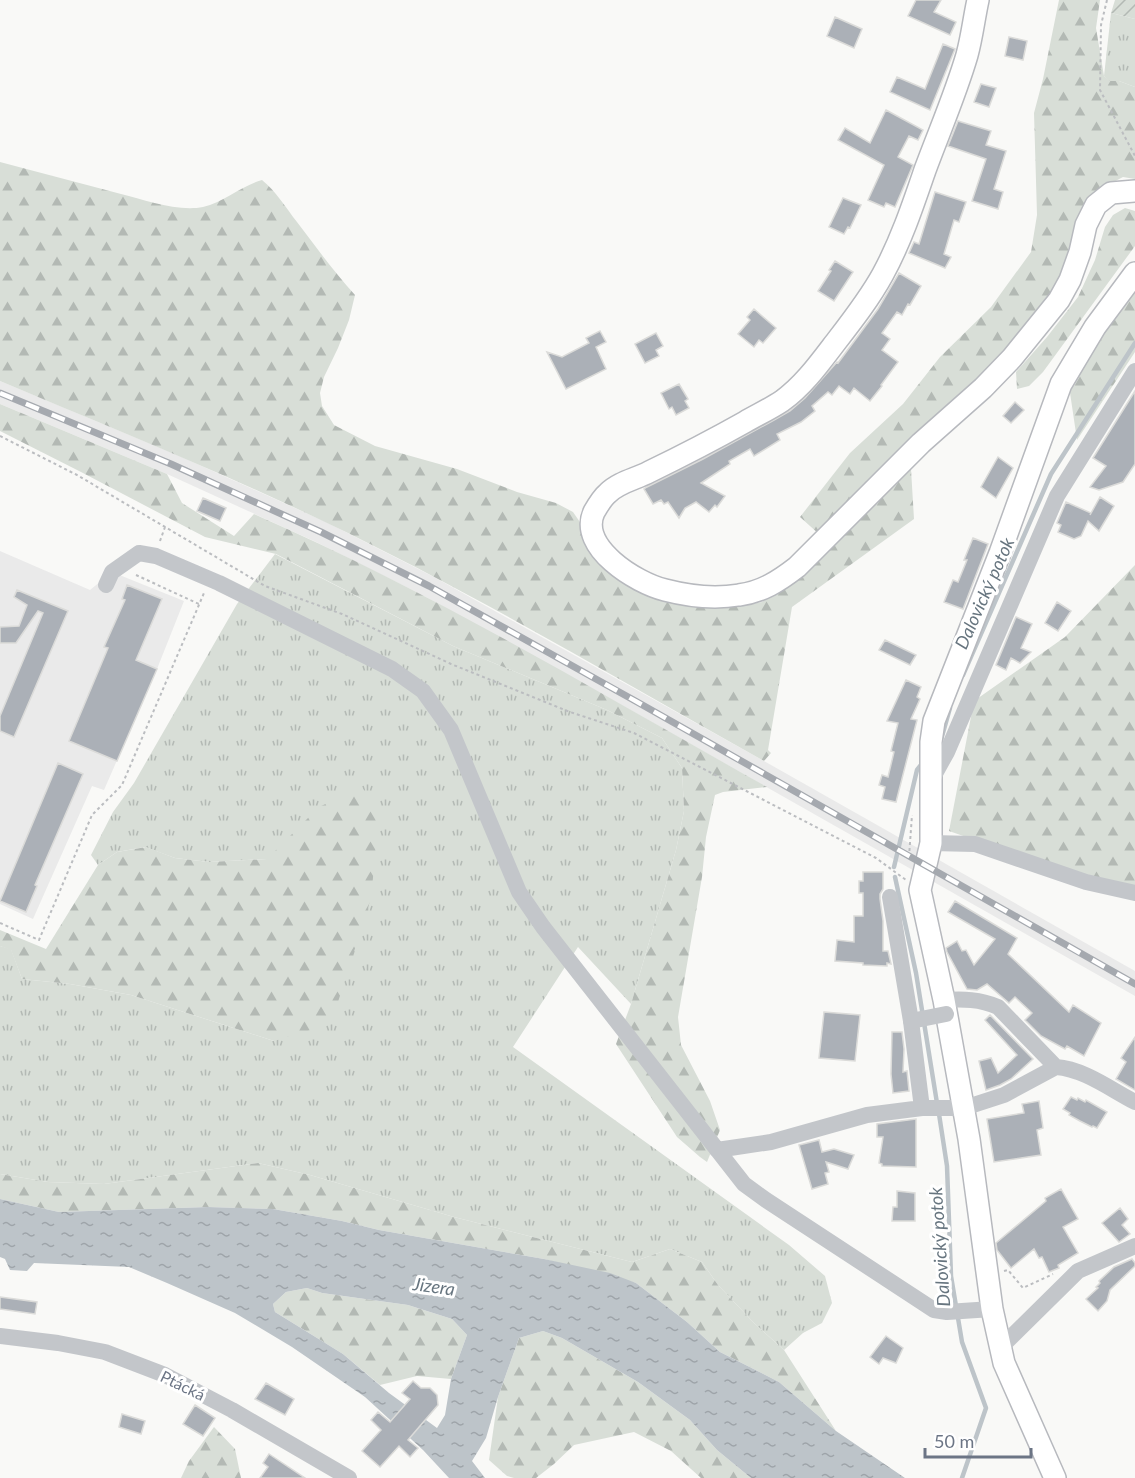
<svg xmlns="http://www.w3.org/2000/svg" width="1135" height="1478" font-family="Lato,sans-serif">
  <defs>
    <pattern id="grass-tufts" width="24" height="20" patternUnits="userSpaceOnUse" patternTransform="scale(1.5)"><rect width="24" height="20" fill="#d8ded7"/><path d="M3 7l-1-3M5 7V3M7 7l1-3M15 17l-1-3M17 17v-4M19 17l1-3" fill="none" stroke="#b3b9b4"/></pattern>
    <pattern id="forest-firs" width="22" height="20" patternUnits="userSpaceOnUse" patternTransform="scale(1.5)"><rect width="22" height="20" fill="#d8ded7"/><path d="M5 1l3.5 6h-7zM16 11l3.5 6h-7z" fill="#b3b9b4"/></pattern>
    <pattern id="garden-furrows" width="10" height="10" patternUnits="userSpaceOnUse" patternTransform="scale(1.5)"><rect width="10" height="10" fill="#d8ded7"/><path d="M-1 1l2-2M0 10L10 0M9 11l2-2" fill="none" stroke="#b3b9b4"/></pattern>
    <pattern id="water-ripples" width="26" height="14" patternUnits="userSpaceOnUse" patternTransform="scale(1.5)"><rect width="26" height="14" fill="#bdc4c9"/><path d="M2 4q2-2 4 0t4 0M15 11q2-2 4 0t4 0" fill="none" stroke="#9ea4a9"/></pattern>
  </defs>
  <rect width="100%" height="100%" fill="#f9f9f7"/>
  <path fill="#eaeaea" d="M 0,381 L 175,454 L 326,522 L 434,577 L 764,761 L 1135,971 L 1135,996 L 634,712 L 424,596 L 316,542 L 167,474 L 0,404 Z
    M 0,551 L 90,590 L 112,572 L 184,601 L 157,669 L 104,790 L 92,786 L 33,919 L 0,904 Z"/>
  <path fill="url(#grass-tufts)" d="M 1111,13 L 1135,19 L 1135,87 L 1119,81 L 1108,81 L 1104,76 Z
    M 275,554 L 453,646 L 607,710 L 662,738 L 682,768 L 684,811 L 676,850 L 631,1004 L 578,947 L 513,1047 L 789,1245 L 825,1276 L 832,1303 L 822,1323 L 803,1333 L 784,1350 L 754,1323 L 718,1285 L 702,1262 L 670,1249 L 632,1262 L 454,1217 L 310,1175 L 258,1163 L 104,1184 L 48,1182 L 0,1174 L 0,946 L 11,949 L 22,979 L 70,984 L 131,995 L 274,1041 L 267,859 L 209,862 L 175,858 L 145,847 L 117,852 L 98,865 L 91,855 L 113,812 L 134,783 L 237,604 Z"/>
  <path fill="url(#forest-firs)" d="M 1059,0 L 1100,0 L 1096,28 L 1104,76 L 1109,81 L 1119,81 L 1135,87 L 1135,179 L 1123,177 L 1102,188 L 1061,286 L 1008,358 L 820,535 L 800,517 L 850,453 L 903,404 L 940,357 L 991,307 L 1031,252 L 1037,215 L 1034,113 L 1043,79 Z
    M 0,162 C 40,173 81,183 121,194 C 145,200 178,212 203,207 C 224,202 241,186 262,180 C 276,191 286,208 297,222 C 316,247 334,272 355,295 L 349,320 L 338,348 L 324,377 L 320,393 L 322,406 L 334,425 L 375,446 L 457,469 L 517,492 L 556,503 L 573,512 L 584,528 L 597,552 L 694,605 L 737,607 L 762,602 L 820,556 L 911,469 L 914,519 L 792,607 L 768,750 L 771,753 L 764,761 C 619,680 476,594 325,522 C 219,471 109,427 0,381 Z
    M 1125,208 L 1135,211 L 1135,246 L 1043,372 L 1029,386 L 1017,389 L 1016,372 L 1047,337 L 1078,297 L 1095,260 L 1105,227 L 1113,215 Z
    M 1135,283 L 1135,352 L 1077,440 L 1069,386 Z
    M 0,404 L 167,474 L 182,503 L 234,536 L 254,514 C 432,592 598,692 767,787 L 723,792 L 715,795 L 706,837 L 702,877 L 678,1017 L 681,1045 L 710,1101 L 720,1130 L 707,1162 L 700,1157 L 677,1137 L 616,1044 L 631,1004 L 676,850 L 684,811 L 682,768 L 662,738 L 607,710 L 453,646 L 276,554 L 205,537 L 81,472 L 0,431 Z
    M 1135,565 L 1135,890 L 1081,877 L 949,831 L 974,701 L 1065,637 Z
    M 362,787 L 379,816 L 371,898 L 331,1024 L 274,1041 L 131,995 L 70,984 L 22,979 L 11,950 L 0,946 L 0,930 L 46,949 L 98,865 L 117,852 L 146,847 L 175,858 L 209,862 L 267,859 L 319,807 Z
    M 258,1163 L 310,1175 L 454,1217 L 632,1262 L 670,1249 L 702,1262 L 718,1285 L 754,1323 L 784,1350 L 836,1431 L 779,1382 L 720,1352 L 687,1322 L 636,1283 L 544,1259 L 379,1230 L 342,1221 L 273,1209 L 208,1207 L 59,1212 L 0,1199 L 0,1174 L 48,1182 L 104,1184 Z
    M 307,1288 L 322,1293 L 408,1305 L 452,1319 L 467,1335 L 451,1379 L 417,1376 L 380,1385 L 343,1354 L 275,1312 L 273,1304 L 286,1292 Z
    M 543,1331 L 562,1338 L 638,1382 L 690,1420 L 717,1450 L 751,1478 L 701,1478 L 671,1451 L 634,1432 L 574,1445 L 554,1464 L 536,1478 L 514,1478 L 507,1476 L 489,1460 L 498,1397 L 519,1338 Z
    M 214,1427 L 235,1449 L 241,1478 L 181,1478 L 189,1461 Z"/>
  <path fill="url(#garden-furrows)" d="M 1115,0 L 1135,0 L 1135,19 L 1111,13 Z"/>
  <path fill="url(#water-ripples)" fill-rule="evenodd" d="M 0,1199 L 59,1212 L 208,1207 L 273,1209 L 342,1221 L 379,1230 L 544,1259 L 610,1273 L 636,1283 L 687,1322 L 720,1352 L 779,1382 L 836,1431 L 905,1478 L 751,1478 L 717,1450 L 690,1420 L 638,1382 L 562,1338 L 543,1331 L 519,1338 L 498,1397 L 486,1438 L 472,1461 L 485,1478 L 449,1478 L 423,1450 L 365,1397 L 292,1347 L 235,1313 L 167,1283 L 129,1267 L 34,1263 L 27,1271 L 10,1270 L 5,1259 L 0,1257 ZM 307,1288 L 322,1293 L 408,1305 L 452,1319 L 467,1335 L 451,1379 L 445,1415 L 437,1428 L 389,1393 L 343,1354 L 275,1312 L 273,1304 L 286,1292 Z"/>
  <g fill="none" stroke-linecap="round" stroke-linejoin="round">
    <path stroke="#bdc4c9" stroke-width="4.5" d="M 963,675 L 1051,474 L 1135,343
      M 941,740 L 950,708
      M 894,867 L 917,770 L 924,761
      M 895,877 L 916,973 L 937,1103
      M 939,1114 L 947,1166 L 951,1276 L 962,1342 L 986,1408 L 962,1478"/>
  </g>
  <path fill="#abb0b7" stroke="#dbdbd9" stroke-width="1.5" d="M 916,0 L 941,0 L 934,12 L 956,22 L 950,35 L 908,16 Z
    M 835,17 L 862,29 L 854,48 L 827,36 Z
    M 1009,37 L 1027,41 L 1023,60 L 1005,56 Z
    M 943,44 L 955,49 L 930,110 L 890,92 L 897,77 L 925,89 Z
    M 981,84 L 996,88 L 989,107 L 974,102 Z
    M 886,110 L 923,130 L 918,140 L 909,136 L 898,157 L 913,165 L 895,207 L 886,203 L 884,207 L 868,200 L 884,165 L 838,140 L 845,128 L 870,143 Z
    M 958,121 L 991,131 L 986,145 L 1006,151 L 994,189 L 1003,192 L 998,209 L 972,201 L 986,159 L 948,146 Z
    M 935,192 L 966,202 L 959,222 L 954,220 L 944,254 L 951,257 L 945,268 L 909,253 L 914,242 L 919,244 Z
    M 843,198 L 861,205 L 850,228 L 848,227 L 844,234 L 829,227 Z
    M 835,261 L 853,272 L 834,301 L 818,291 L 831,271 L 829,270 Z
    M 899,273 L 921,286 L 910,305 L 908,304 L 902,315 L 897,312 L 882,333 L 890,339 L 882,350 L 898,362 L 881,385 L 882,386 L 870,401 L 854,388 L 850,394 L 839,386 L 832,395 L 828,392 L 812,406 L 815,411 L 801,422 L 777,434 L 780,440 L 754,456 L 750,449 L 729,461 L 730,464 L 701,483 L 725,496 L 717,507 L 715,505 L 709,512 L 696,502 L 685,508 L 679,518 L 668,502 L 664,504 L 661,500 L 653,504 L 644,489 L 647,487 L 703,459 L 774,420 L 790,411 L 805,398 L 837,362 L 838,363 L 878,309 Z
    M 754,309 L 776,328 L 763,343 L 759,340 L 754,347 L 738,334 L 750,320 L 747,317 Z
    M 600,331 L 606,342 L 596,347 L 606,369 L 566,389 L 547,352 L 562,357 L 589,343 L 586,338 Z
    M 656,333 L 663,346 L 656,350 L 659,356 L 645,363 L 635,344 Z
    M 679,384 L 688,399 L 685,401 L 689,408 L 676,415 L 672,407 L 669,409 L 661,393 Z
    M 1135,391 L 1135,464 L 1123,482 L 1099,490 L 1090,487 L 1106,466 L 1093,458 Z
    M 1015,402 L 1024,410 L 1011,423 L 1003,416 Z
    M 998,457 L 1013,468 L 996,498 L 981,487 Z
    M 1100,497 L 1114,506 L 1099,531 L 1088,521 L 1081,536 L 1074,539 L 1058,532 L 1061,525 L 1057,523 L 1066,502 L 1091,513 L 1090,515 Z
    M 203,498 L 226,508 L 220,521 L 197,511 Z
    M 973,538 L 988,544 L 963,609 L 944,602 L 953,580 L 958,582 L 967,560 L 964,560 Z
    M 127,585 L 162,599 L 136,660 L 157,669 L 117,761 L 69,741 L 108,648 L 104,647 L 125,600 L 122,599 Z
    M 17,590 L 68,611 L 14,737 L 0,731 L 0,716 L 43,613 L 38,611 L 16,643 L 0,643 L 0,627 L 19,626 L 27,605 L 14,597 Z
    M 1057,602 L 1071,611 L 1058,631 L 1045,623 Z
    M 1016,617 L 1032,624 L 1021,648 L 1031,652 L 1020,663 L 1011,658 L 1006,670 L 996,665 Z
    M 885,640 L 916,655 L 910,665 L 879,650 Z
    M 906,680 L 921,687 L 917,697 L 920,699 L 911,719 L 917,720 L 896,802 L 882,799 L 885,787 L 879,785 L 882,775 L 888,777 L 894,752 L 891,751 L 898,723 L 887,721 Z
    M 58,763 L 83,774 L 35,885 L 37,886 L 26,912 L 0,901 Z
    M 863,872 L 883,872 L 883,889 L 880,894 L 880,899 L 883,921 L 883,951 L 888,951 L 891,964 L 887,963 L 887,966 L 863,965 L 863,963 L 835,961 L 837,940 L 854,942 L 854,916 L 863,916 L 863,893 L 859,893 L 859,881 L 863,881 Z
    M 955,901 L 1017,938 L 1008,954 L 1069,1012 L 1073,1005 L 1101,1023 L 1084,1056 L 1067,1046 L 1065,1049 L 1041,1036 L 1025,1020 L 1032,1013 L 1015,997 L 1009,1003 L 987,984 L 977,990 L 967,989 L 947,952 L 946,948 L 957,941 L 962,951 L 966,950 L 974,965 L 995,939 L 948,912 Z
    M 824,1012 L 860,1015 L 855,1061 L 819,1058 Z
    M 990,1015 L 1033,1059 L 1011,1079 L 1000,1085 L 986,1090 L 979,1061 L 991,1058 L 998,1073 L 1017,1055 L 985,1020 Z
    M 892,1032 L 902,1032 L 904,1049 L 903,1072 L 907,1071 L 909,1091 L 893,1093 L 891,1074 Z
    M 1135,1037 L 1135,1090 L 1116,1079 L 1126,1062 L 1121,1058 Z
    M 1071,1097 L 1077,1100 L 1078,1098 L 1085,1102 L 1086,1100 L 1107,1112 L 1097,1128 L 1093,1126 L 1092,1127 L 1080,1121 L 1069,1115 L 1070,1113 L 1063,1109 Z
    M 1039,1101 L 1043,1128 L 1037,1130 L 1041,1155 L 994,1162 L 987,1119 L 1024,1113 L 1022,1104 Z
    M 916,1119 L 916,1167 L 882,1166 L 882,1164 L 879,1163 L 883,1137 L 877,1137 L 877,1124 Z
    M 819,1140 L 822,1152 L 834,1149 L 854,1155 L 848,1169 L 826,1162 L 829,1172 L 825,1173 L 828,1184 L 812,1189 L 799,1145 Z
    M 1061,1189 L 1078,1219 L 1063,1227 L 1078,1253 L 1058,1265 L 1059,1268 L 1049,1272 L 1042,1257 L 1039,1258 L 1034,1249 L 1011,1268 L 997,1250 L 996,1243 L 1046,1201 L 1045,1198 Z
    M 897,1191 L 915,1193 L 915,1221 L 892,1221 L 893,1207 L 897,1207 Z
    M 1120,1208 L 1128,1219 L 1122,1225 L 1130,1234 L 1119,1242 L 1102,1223 Z
    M 1132,1259 L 1135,1263 L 1135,1266 L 1110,1290 L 1107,1301 L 1098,1311 L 1086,1299 L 1098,1288 L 1096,1287 L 1100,1283 L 1099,1281 L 1114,1267 Z
    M 0,1297 L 37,1302 L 35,1314 L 0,1309 Z
    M 886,1336 L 903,1348 L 896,1363 L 883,1358 L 879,1364 L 870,1357 Z
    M 413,1381 L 421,1388 L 430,1388 L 437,1395 L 438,1405 L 408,1440 L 418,1448 L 410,1457 L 399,1446 L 380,1467 L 362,1451 L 381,1430 L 371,1420 L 378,1412 L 390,1422 L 410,1399 L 402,1393 Z
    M 266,1383 L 294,1399 L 285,1415 L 255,1399 Z
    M 195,1405 L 215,1418 L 203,1436 L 183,1424 Z
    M 122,1414 L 145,1421 L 141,1434 L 119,1427 Z
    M 269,1454 L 305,1478 L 260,1478 L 268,1467 L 263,1463 Z"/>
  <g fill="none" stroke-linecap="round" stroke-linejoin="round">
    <g stroke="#b7b9be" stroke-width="24">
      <path id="major" d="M 978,0 C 974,18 972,37 967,55 C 956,93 939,132 925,170 C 913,205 901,241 883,274 C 870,298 852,321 835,343 C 819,364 803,386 782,401 C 770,409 757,415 745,422 C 713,440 682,456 649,472 C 636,479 619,482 608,493 C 602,498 598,505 594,512 C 578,547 636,583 665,590 C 688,596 715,599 739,595 C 762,592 779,581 797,567 L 921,443 L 983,388 L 1012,358 L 1059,300 L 1070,280 L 1080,252 L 1086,225 L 1096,205 L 1111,193 L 1135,191
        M 1055,1478 L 1004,1363 L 992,1309 L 969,1139 L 944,1000 L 920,890 L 931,843 L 931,742 L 934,721 L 1000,553 L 1061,384 L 1095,327 L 1135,273"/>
    </g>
    <path stroke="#bbbdc0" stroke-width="2" stroke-dasharray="3 3" stroke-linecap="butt" d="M 1107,0 L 1101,25 L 1100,90 L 1135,156
      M 0,436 L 77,475 L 265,586 L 342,614 L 451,664 L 570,712 L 634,733 L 876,858 L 906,880
      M 160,541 L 165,527
      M 136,575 L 199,604
      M 909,857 L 912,815
      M 0,923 L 39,940 L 92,815 L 122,785 L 204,593
      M 1004,1271 L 1008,1270 L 1023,1288 L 1053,1274"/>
    <path stroke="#c3c6ca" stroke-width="16" d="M 106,585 L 112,572 L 139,553 L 156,556 L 219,583 L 392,669 L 423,691 L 451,730 L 519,892 L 543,927 L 744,1184 L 766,1200 L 934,1310 L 947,1312 L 992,1309
      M 932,779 L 947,752 L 1057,496 L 1135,371
      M 931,843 L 975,844 L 1086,882 L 1135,893
      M 890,897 L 911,1021 L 922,1108
      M 944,1000 C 963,999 980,999 998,1007 L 1056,1067 C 1084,1069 1110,1089 1135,1102
      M 717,1150 L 771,1142 L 867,1115 L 922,1108 L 964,1108 L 1004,1095 L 1056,1067
      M 0,1336 L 58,1343 L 105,1352 L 165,1375 L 232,1410 L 349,1478
      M 1000,1348 L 1078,1271 L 1135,1246"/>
    <use href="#major" stroke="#fff" stroke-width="21"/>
    <g stroke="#a5a9af" stroke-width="7">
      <path id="rail" d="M 0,393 L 171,464 L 321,532 L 429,586 L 639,703 L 1135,984"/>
    </g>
    <use href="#rail" stroke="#fff" stroke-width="4.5" stroke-dasharray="14" stroke-linecap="butt"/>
    <path stroke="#c3c6ca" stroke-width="16" d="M 911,1021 L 946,1014"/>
  </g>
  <g text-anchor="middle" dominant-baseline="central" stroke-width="6" stroke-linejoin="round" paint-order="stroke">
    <g font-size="16" fill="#6c7585" stroke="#fff">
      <text transform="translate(183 1385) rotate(26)">Ptácká</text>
    </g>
    <g font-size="18" font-style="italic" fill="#67757f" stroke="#fff">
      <text transform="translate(984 593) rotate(-66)">Dalovický potok</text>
      <text transform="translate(939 1247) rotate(-94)">Dalovický potok</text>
      <text transform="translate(434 1286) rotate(8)">Jizera</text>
    </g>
  </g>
  <path d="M925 1448v9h106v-9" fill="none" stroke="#6c7585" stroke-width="3"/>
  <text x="934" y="1448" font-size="18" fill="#6c7585" stroke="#ffffff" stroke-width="4.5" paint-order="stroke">50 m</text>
</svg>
